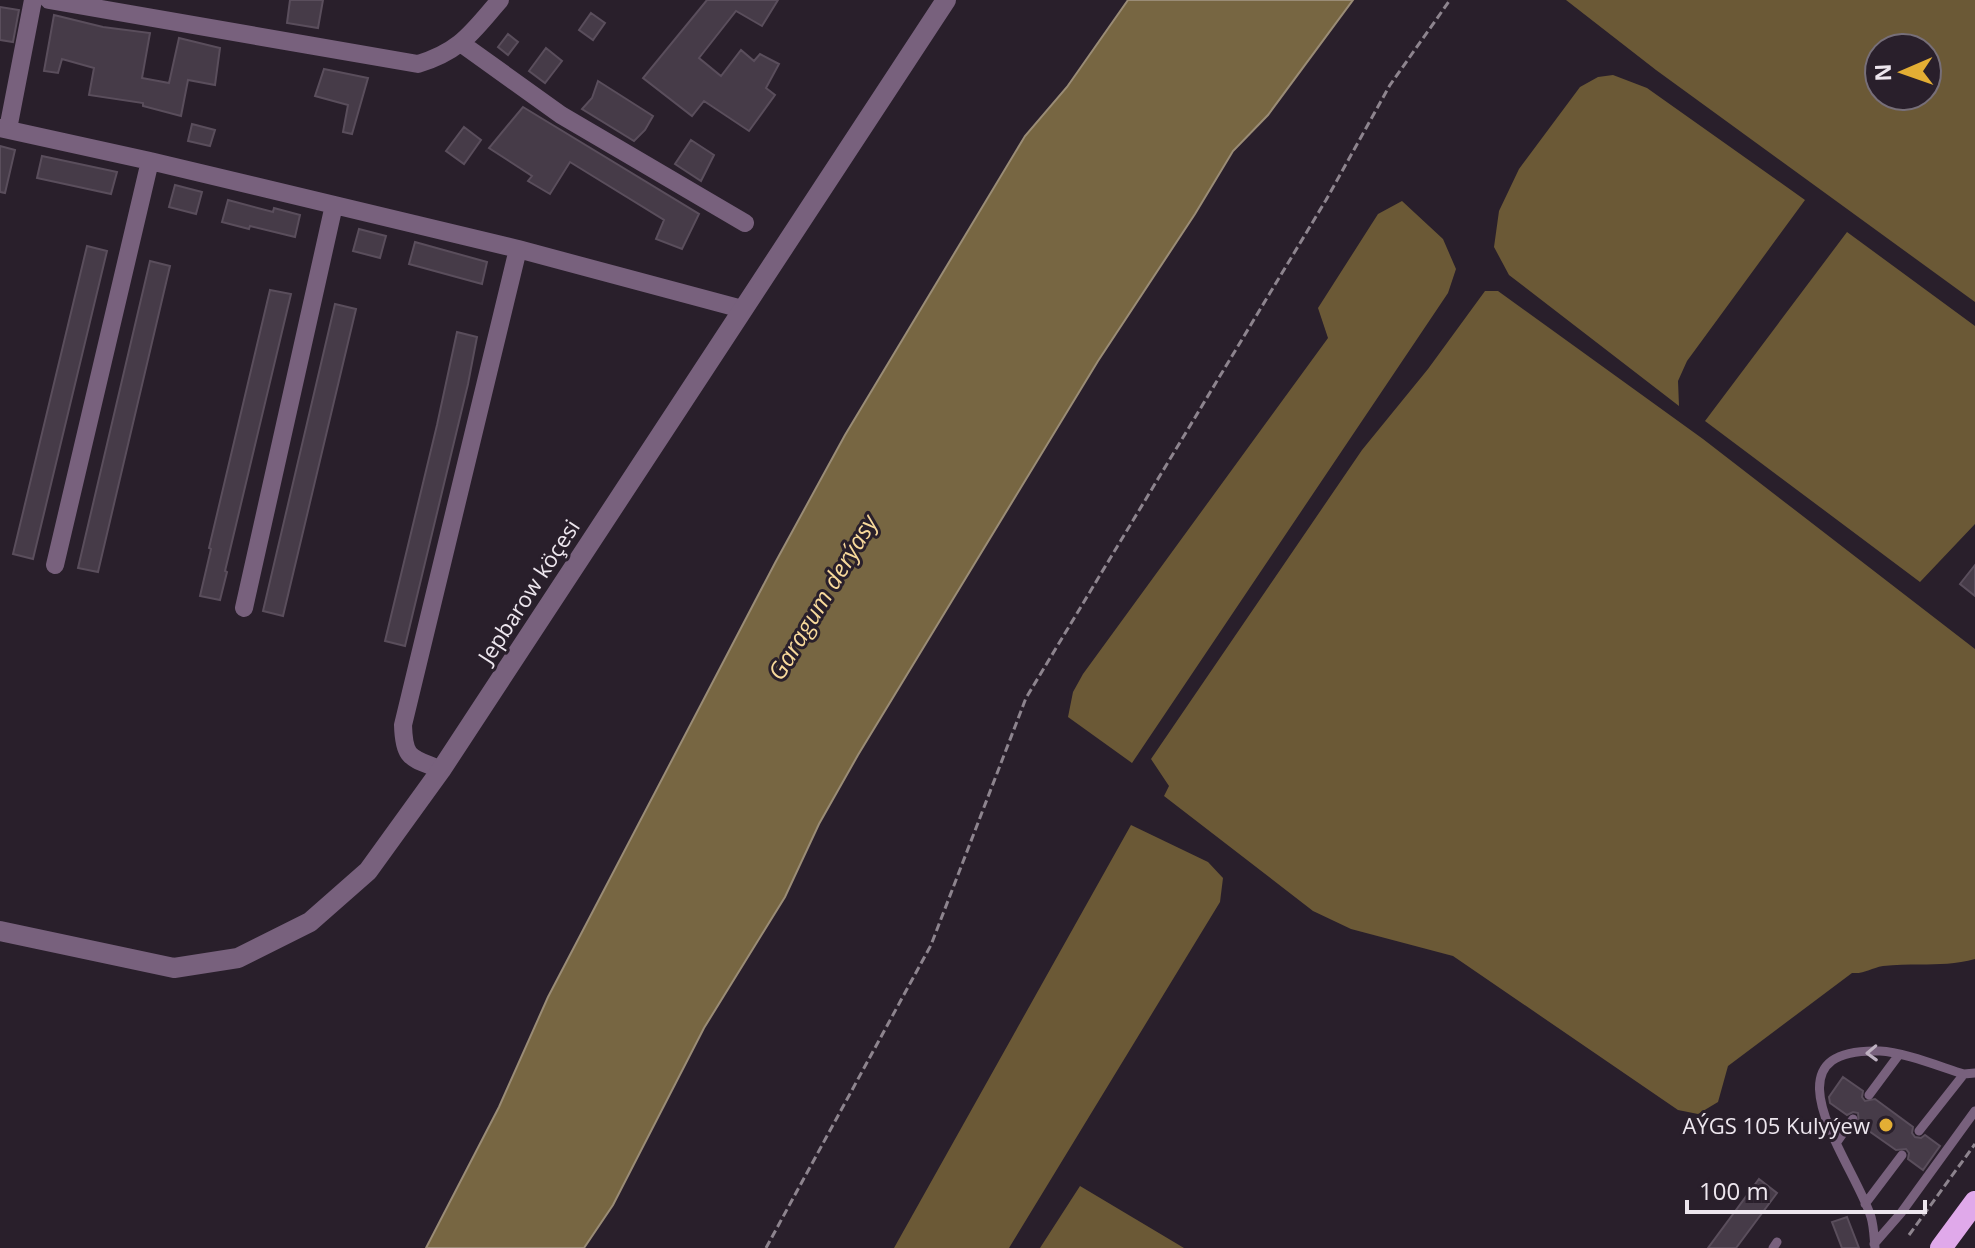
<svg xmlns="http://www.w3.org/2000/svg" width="1975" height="1248" font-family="'Open Sans',sans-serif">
  <rect width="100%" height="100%" fill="#291f2b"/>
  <path fill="#6b5936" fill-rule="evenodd" d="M 1566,0 L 1975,0 L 1975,302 L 1656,70 ZM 1879,48 L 1927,48 L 1927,96 L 1879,96 Z
    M 1613,75 L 1647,88 L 1805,200 L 1687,361 L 1678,381 L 1679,406 L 1509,275 L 1494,247 L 1499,211 L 1519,169 L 1580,87 L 1598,77 Z
    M 1402,201 L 1443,239 L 1456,269 L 1448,293 L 1132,763 L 1068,717 L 1073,692 L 1083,674 L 1328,338 L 1318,308 L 1378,214 Z
    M 1847,232 L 1975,326 L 1975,524 L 1920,582 L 1705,421 Z
    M 1485,291 L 1498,291 L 1703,439 L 1975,649 L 1975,959 C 1944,968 1914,962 1883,966 C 1871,968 1865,974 1852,973 L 1728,1066 L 1718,1102 L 1698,1114 L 1678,1110 L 1453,956 L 1351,929 L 1313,911 L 1164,796 L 1169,786 L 1151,759 L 1362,450 L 1428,369 Z
    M 1131,825 L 1208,862 L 1223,878 L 1220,902 L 1009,1248 L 894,1248 Z
    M 1080,1186 L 1184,1248 L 1040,1248 Z"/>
  <path fill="#776642" stroke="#9a8c76" stroke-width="2" d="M 1128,0 L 1353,0 L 1268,115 L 1233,151 L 1195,214 L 1098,361 L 858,755 L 819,824 L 785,897 L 704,1028 L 613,1205 L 584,1248 L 426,1248 L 499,1107 L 548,997 L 775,563 L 845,435 L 1025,136 L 1067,87 Z"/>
  <path fill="#463b48" stroke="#5a4e5c" stroke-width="2" d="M 290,0 L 323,0 L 318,28 L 287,23 Z
    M 707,0 L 778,0 L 762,26 L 736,11 L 699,58 L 721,76 L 741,50 L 754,61 L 760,54 L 779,64 L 766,88 L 775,95 L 749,131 L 704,101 L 692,116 L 643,78 Z
    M 0,7 L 19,10 L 13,42 L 0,40 Z
    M 591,13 L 605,23 L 593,40 L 579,30 Z
    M 54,15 L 103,27 L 150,33 L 142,78 L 169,83 L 179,38 L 220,48 L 215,85 L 188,80 L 181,116 L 143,106 L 143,103 L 89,95 L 94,68 L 62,59 L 58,73 L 44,71 Z
    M 508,34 L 518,42 L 508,55 L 498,47 Z
    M 546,48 L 562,61 L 545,83 L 529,71 Z
    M 324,69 L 368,78 L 352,134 L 343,132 L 348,105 L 315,96 Z
    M 598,81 L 653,116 L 645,130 L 634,141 L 582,109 L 592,98 Z
    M 523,107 L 699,214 L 682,249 L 656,239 L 664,220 L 570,162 L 550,194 L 528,181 L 532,176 L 489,148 Z
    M 192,124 L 215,130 L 210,146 L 188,141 Z
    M 464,127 L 481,140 L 464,164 L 446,151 Z
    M 691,140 L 714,155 L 701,181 L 675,164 Z
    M 0,146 L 15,150 L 5,193 L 0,192 Z
    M 42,156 L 117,172 L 111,194 L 37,178 Z
    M 175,185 L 202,192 L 196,214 L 169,207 Z
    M 228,200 L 273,212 L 274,208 L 300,215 L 295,237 L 250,226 L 249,229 L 222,222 Z
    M 359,229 L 386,236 L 380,258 L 353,251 Z
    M 415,242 L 487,262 L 482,284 L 409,264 Z
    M 87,246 L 107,251 L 33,559 L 13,554 Z
    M 150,261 L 170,266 L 98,572 L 78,568 Z
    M 270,290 L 291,294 L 225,571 L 227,572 L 220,600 L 200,596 L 211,549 L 209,548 Z
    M 335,304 L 356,309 L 283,616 L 263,611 Z
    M 457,332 L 477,337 L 468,384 L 405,646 L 385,641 L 437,425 Z
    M 1975,565 L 1975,596 L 1960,584 Z
    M 1843,1077 L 1863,1091 L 1862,1097 L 1865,1101 L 1875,1099 L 1913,1127 L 1912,1133 L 1915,1137 L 1921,1138 L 1925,1135 L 1940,1146 L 1923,1170 L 1908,1159 L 1909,1153 L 1906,1149 L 1896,1150 L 1859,1124 L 1858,1113 L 1853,1112 L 1847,1115 L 1830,1103 L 1829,1097 Z
    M 1759,1179 L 1777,1193 L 1736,1248 L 1708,1248 Z
    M 1847,1217 L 1859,1248 L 1842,1248 L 1832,1222 Z"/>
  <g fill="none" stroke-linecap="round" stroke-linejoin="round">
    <path stroke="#8d848e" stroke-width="3" stroke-dasharray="8 4" stroke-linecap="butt" d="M 1909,1235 L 1975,1144
      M 766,1248 L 931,945 L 1026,698 L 1326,200 L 1390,85 L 1450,0"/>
    <path stroke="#78617d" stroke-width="9" d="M 1869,1095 L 1898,1056
      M 1919,1131 L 1964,1074
      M 1837,1142 L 1853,1119
      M 1865,1204 L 1902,1155
      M 1874,1244 L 1901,1213 L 1975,1111
      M 1773,1248 L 1777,1242
      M 1875,1248 C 1874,1238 1874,1227 1871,1217 C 1854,1163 1759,1047 1880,1051 C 1903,1052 1941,1067 1964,1074 L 1975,1073"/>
    <path stroke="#78617d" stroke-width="18" d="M 49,0 L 418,64 C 461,51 472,32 500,0
      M 462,44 L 561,115 L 745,223
      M 0,128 L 150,161 L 518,249
      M 8,129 L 33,0
      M 55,565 L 150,161
      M 244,608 L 334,205
      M 441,770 C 411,757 404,760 403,725 L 518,249 L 742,309"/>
    <path stroke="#78617d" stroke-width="20" d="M 0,931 L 174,968 L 238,958 L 310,922 L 368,871 L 441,770 L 946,0"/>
    <path stroke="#e0a9ea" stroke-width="22" d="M 1941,1248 L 1975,1202"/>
  </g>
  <defs><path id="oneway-chevron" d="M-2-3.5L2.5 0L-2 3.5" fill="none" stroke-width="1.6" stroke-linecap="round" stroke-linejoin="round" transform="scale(2)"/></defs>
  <use stroke="#beb1c1" href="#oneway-chevron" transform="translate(1872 1053) rotate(178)"/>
  <circle fill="#e3ae34" stroke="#291f2b" stroke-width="3" cx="1886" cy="1125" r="8"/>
  <g text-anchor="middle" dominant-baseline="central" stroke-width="6" stroke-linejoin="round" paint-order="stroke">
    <g font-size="22" fill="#ede6ee" stroke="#291f2b">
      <text transform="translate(528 591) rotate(-57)">Jepbarow köçesi</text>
    </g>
    <g font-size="22" fill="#ede6ee" stroke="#291f2b" text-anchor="end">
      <text x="1870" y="1125">AÝGS 105 Kulyýew</text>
    </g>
    <g font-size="24" font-style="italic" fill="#f8d99b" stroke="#291f2b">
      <text transform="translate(822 597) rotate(-59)">Garagum derýasy</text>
    </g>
  </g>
  <g transform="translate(1903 72) rotate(268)"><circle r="38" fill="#291f2b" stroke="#776f79" stroke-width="2"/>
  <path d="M0-6L14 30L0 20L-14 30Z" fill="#e3ae34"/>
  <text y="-12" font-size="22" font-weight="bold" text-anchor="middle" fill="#ede6ee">N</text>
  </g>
  <path d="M1687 1200v12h238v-12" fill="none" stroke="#ede6ee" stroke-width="4"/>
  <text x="1699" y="1200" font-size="24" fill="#ede6ee" stroke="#291f2b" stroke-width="6" paint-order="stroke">100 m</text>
</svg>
